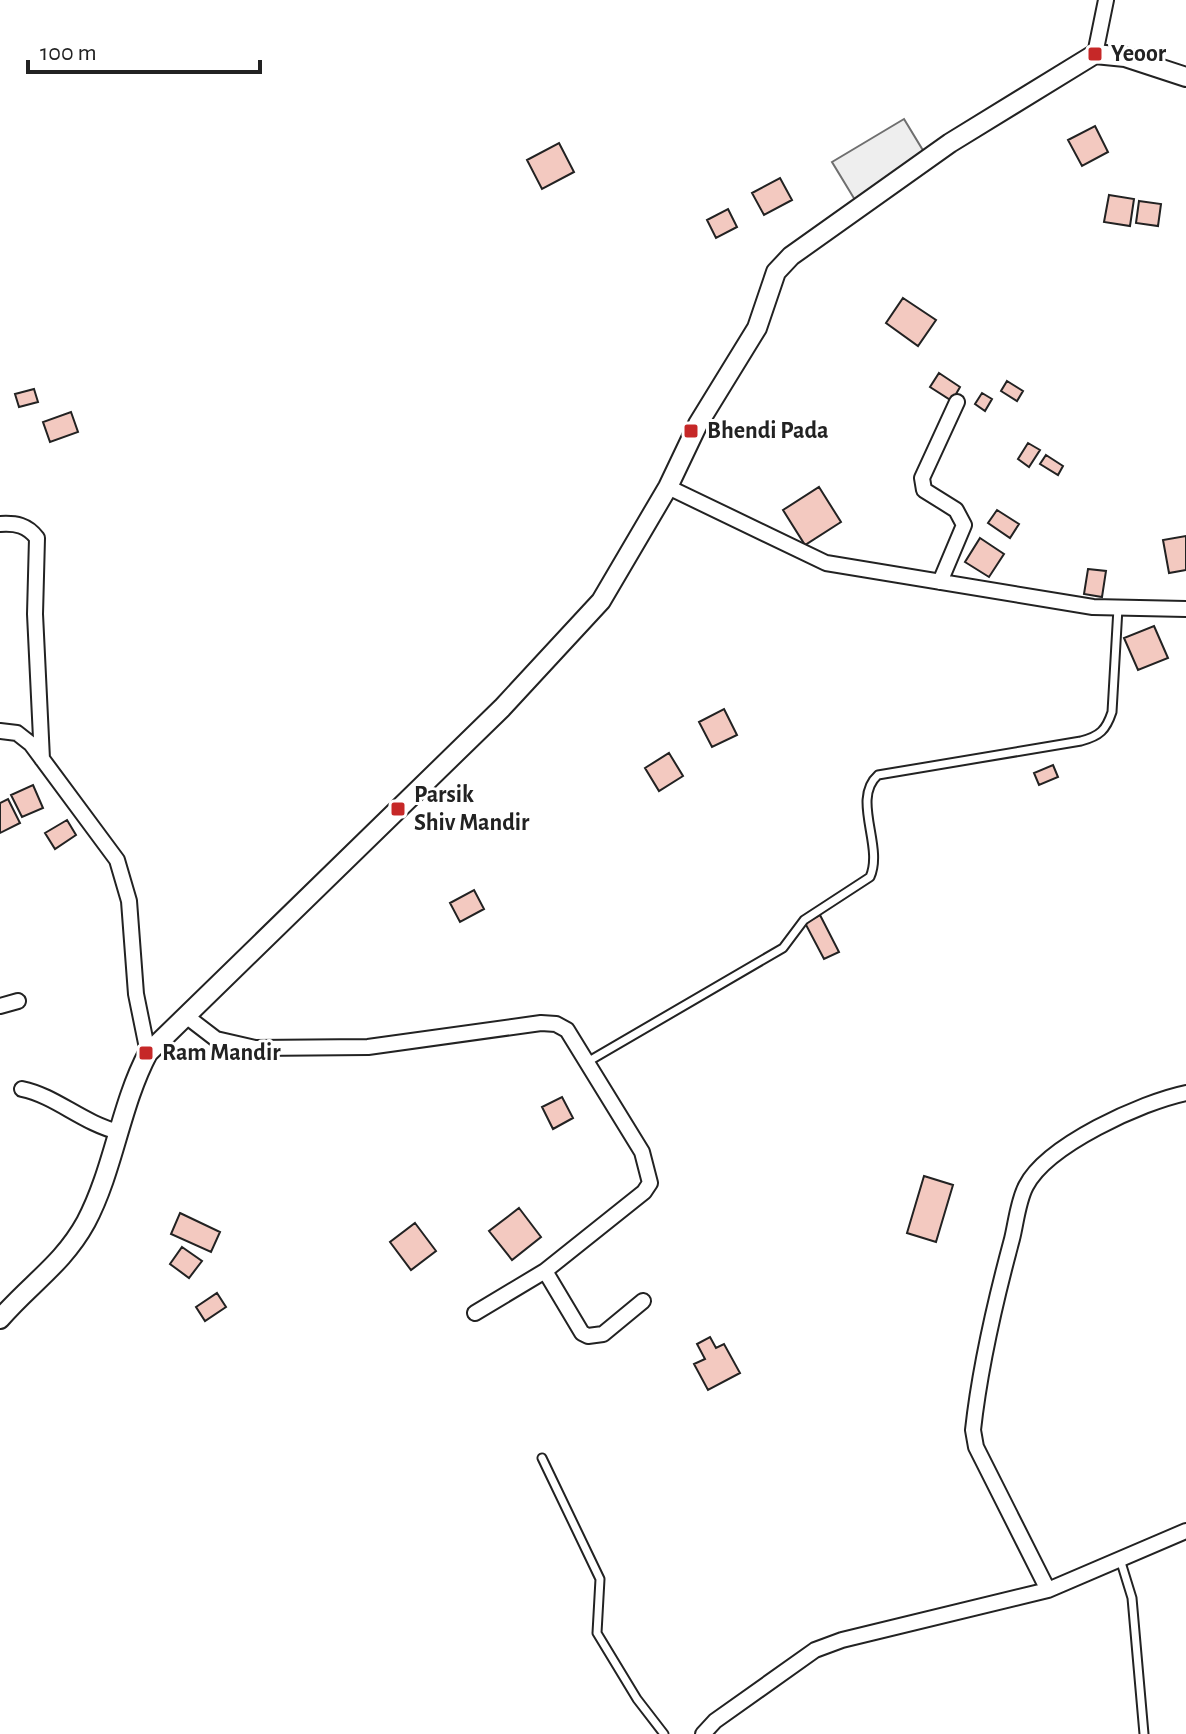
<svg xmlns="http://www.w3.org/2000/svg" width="1186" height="1734" font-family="'Alegreya Sans',sans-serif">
  <rect width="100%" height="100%" fill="#fff"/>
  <path fill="#eee" stroke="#6f6f6f" stroke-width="2" d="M 904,119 L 927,157 L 855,200 L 832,162 Z"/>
  <path fill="#f3c9c0" stroke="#222" stroke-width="2" d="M 1095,126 L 1108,152 L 1082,166 L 1068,140 Z
    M 559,143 L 574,172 L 542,189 L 527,160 Z
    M 780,178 L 792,200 L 764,215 L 752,193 Z
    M 1109,195 L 1134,199 L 1130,226 L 1104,222 Z
    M 1139,201 L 1161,204 L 1158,226 L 1136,223 Z
    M 728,209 L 737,227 L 716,238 L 707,220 Z
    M 903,298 L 936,320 L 918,346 L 886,323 Z
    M 939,373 L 960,387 L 952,401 L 930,387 Z
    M 1007,381 L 1023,391 L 1017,401 L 1001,391 Z
    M 34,389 L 38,402 L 19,407 L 15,394 Z
    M 982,393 L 992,399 L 985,411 L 975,404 Z
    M 71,412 L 78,432 L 50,442 L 43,422 Z
    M 1028,443 L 1040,450 L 1029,467 L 1018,459 Z
    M 1046,455 L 1063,466 L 1058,475 L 1040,464 Z
    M 819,487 L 841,522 L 805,545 L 783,510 Z
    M 997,510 L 1019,524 L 1010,538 L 988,523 Z
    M 1186,536 L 1186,570 L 1169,573 L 1163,540 Z
    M 980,538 L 1004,554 L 989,577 L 965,562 Z
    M 1088,569 L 1106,571 L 1102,597 L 1084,594 Z
    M 1154,626 L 1168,658 L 1138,670 L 1124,638 Z
    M 724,709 L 737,735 L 712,747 L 699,722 Z
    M 669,753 L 683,776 L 659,791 L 645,768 Z
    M 1053,765 L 1058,777 L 1039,785 L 1034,773 Z
    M 33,785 L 43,808 L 22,817 L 11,795 Z
    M 8,799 L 20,823 L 0,833 L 0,803 Z
    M 67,820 L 76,835 L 55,849 L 45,833 Z
    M 474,890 L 484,909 L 460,922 L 450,903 Z
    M 820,915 L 839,952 L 824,959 L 805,923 Z
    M 562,1097 L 573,1118 L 553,1129 L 542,1107 Z
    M 924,1176 L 953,1185 L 936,1242 L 907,1233 Z
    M 519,1208 L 541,1237 L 512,1260 L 489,1231 Z
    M 180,1213 L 220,1232 L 211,1252 L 171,1234 Z
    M 415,1223 L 436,1251 L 411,1270 L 390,1242 Z
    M 182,1247 L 202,1261 L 189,1278 L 170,1264 Z
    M 217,1293 L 226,1307 L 205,1321 L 196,1307 Z
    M 710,1337 L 716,1348 L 724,1344 L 740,1373 L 708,1390 L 694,1364 L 705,1359 L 697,1344 Z"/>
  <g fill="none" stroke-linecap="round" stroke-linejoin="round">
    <g stroke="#222" stroke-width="11">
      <path id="service" d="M 589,1061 L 783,948 L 804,920 L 870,877 C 884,846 851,799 878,775 L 1081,741 C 1100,736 1106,730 1112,712 L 1118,608
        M 542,1458 L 600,1579 L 597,1633 L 637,1699 L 664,1734
        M 1120,1559 L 1132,1598 L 1144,1734"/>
    </g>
    <g stroke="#222" stroke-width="18">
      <path id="minor" d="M 1095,54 L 1106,0
        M 668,487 L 826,563 L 1093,607 L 1186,609
        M 0,524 C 16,523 27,525 37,538 L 35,614 L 42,759
        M 940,582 L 964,525 L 956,510 L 924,490 L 922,478 L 957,402
        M 0,731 L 17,733 L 31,744 L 117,860 L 129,901 L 136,994 L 148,1053
        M 0,1006 L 18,1001
        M 186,1016 L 216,1039 L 255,1048 L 368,1047 L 541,1023 L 556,1024 L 567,1030 L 642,1152 L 650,1183 L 644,1192 L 545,1271 L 475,1313
        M 22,1089 C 56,1096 82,1123 119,1132
        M 545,1271 L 582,1333 L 588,1336 L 603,1334 L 643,1301
        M 1048,1590 L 976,1447 L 973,1430 C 980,1366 995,1302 1012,1239 C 1016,1223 1018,1201 1026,1186 C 1047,1145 1142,1102 1186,1093
        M 703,1734 L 715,1721 L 815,1650 L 842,1640 L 1048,1590 L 1186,1531"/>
    </g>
    <g stroke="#222" stroke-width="22">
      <path id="tertiary" d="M 0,1319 C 30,1284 63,1264 86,1222 C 114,1169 120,1106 148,1053 L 502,708 L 601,601 L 668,487 L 698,424 L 757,328 L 776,272 L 791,256 L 950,143 L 1095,54 L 1125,57 L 1186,77"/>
    </g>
    <use href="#service" stroke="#fff" stroke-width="7"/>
    <use href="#minor" stroke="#fff" stroke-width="14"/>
    <use href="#tertiary" stroke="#fff" stroke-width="18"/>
  </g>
  <g fill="#c62828" stroke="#fff" stroke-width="3">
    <rect x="1087" y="46" width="16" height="16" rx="4"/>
    <rect x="683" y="423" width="16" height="16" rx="4"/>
    <rect x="390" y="801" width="16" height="16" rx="4"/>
    <rect x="138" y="1045" width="16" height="16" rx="4"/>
  </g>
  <g text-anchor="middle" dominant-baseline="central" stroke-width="6" stroke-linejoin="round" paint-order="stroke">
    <g font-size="24" font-weight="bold" fill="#222" stroke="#fff" text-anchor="start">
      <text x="1111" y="54">Yeoor</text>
      <text x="707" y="431">Bhendi Pada</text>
      <text x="414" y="795">Parsik<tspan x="414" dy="28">Shiv Mandir</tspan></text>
      <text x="162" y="1053">Ram Mandir</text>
    </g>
  </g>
  <path d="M28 60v12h232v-12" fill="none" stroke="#222222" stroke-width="4"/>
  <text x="40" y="60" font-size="24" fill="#222222" stroke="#ffffff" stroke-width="6" paint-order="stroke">100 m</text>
</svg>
